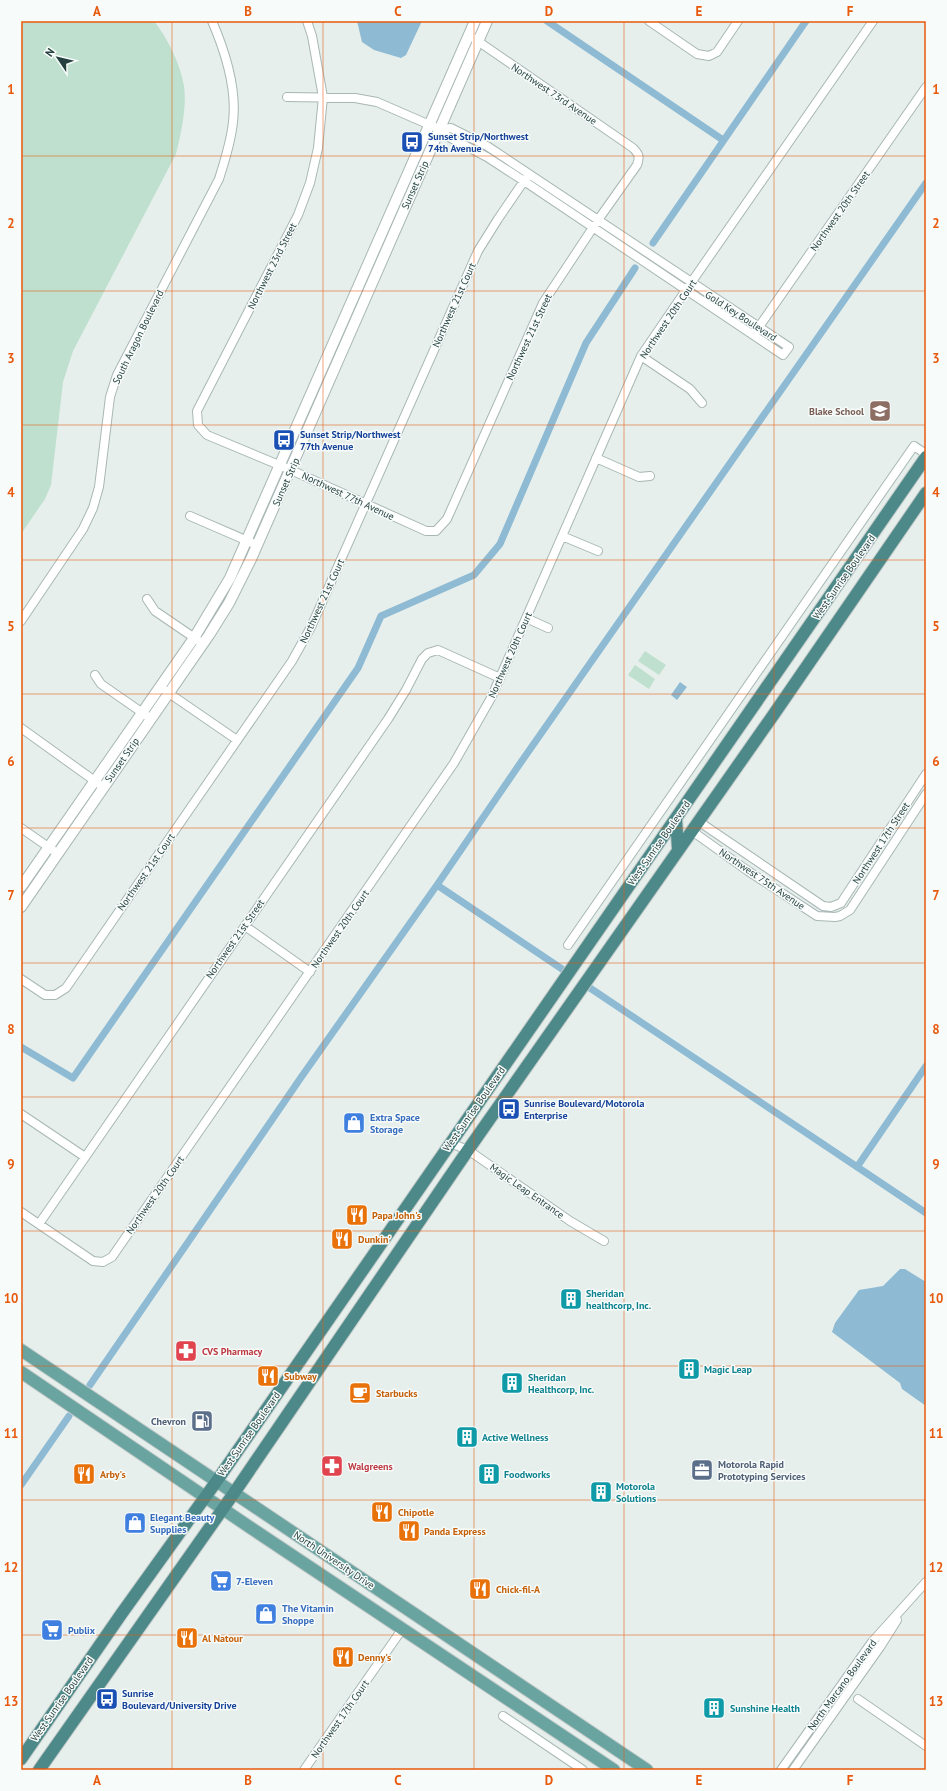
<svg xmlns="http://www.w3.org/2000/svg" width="947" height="1791" font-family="'PT Sans',sans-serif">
  <rect width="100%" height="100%" fill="#e6efec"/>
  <path fill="#bfe0ce" d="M 21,21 L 154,21 C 168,39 180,63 184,86 C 187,108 181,133 176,154 L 73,351 L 63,382 L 51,485 L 45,499 L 21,534 Z
    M 645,651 L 666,665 L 659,675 L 638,661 Z
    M 635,665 L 655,679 L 649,689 L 628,675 Z"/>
  <path fill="#8ebbd3" d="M 357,21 L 422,21 L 406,55 L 401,58 L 374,50 L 362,42 Z
    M 680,682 L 687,687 L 677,700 L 671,695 Z
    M 900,1269 L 905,1269 L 926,1282 L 926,1406 L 902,1389 L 900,1383 L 832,1332 L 835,1323 L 859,1290 L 883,1286 Z"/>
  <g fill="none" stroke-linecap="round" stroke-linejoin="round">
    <path stroke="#8ebbd3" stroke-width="7" d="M 547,21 L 723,140
      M 653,243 L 806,21
      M 437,885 L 562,969
      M 590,988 L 926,1213
      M 21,1047 L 73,1078 L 358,668 L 381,616 L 474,575 L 500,544 L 586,343 L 635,268
      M 857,1167 L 926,1066
      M 90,1385 L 302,1076 L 437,885 L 519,765 L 926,183
      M 21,1485 L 69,1416"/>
    <g stroke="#a8b7b5" stroke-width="10">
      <path id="minor" d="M 307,21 L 312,36 L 323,97 L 318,148 L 310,183 L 298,215 L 197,411 L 198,425 L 207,435 L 291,470 L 426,531 L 436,531 L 447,519 L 543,303 L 598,220 L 637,165 C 640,157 639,154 633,148 L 469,35
        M 649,21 L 697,54 L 709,56 L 717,52 L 738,21
        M 287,97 L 355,98 L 377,102 L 439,129 L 447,136 L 487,157 L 524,181 L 783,355 L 789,347 L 487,146 L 451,128 L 439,129
        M 756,331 L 926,87
        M 641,356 L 690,389 L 702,403
        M 596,458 L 639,477 L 650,476
        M 190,516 L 257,545
        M 562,536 L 598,551
        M 147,599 L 155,611 L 199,641
        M 526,618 L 548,628
        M 21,621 L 83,529 L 93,508 L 99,487 L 110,397 L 117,375 L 219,179 C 225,160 231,142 233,122 C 237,89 225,51 212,21
        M 95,675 L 101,684 L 147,716
        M 160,687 L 237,740
        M 21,728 L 99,784
        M 698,821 L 823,906 L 831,907 L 841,903 L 926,774
        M 21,828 L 57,853
        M 692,831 L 748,871 L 817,916 L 835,917 L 840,916 L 850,910 L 926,794
        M 245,926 L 310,972
        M 568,945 L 914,446 L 926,454
        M 21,979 L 45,995 L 55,995 L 66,988 L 292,661 L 311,627 L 478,251 L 498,219 L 526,178
        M 21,1114 L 85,1157
        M 450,1143 L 468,1150 L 570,1221 L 604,1241
        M 21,1212 L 93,1261 L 103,1262 L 112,1257 L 454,763 L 491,698 L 641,356 L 686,290 L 873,21
        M 39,1224 L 388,719 L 406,690 L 422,659 L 428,653 L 438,650 L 500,678
        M 858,1699 L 926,1746
        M 503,1716 L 583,1770
        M 304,1770 L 403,1628
        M 781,1770 L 872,1642 L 926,1582
        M 793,1770 L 880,1647 L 897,1620"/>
    </g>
    <g stroke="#a8b7b5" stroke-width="12">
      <path id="tertiary" d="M 21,887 L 194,638 L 230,578 L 475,21
        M 21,907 L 209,635 L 229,603 L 251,559 L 487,21"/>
    </g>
    <g stroke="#c2cac9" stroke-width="14">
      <path id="primary" d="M 21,1350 L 647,1770
        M 21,1372 L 248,1526 L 614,1770"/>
    </g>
    <g stroke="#c2cac9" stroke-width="14">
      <path id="trunk" d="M 676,818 L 678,850
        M 21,1759 L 122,1613 L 216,1482 L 926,457
        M 39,1770 L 234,1493 L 468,1150 L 774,714 L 926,493"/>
    </g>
    <use href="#minor" stroke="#fff" stroke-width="8"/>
    <use href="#tertiary" stroke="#fff" stroke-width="10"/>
    <use href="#primary" stroke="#6aa4a1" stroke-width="12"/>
    <use href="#trunk" stroke="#4c8988" stroke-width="12"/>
  </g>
  <path fill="none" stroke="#e8590c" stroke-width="1" stroke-opacity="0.55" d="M 172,21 L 172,1770M 323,21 L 323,1770M 474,21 L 474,1770M 624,21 L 624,1770M 774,21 L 774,1770M 21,156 L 926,156M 21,291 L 926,291M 21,425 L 926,425M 21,560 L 926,560M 21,694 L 926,694M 21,828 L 926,828M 21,963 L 926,963M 21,1097 L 926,1097M 21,1231 L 926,1231M 21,1366 L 926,1366M 21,1500 L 926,1500M 21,1635 L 926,1635"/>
  <defs>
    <g id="bus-square" transform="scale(1.15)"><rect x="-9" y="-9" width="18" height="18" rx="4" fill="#1a4fb4" stroke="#f7fbfa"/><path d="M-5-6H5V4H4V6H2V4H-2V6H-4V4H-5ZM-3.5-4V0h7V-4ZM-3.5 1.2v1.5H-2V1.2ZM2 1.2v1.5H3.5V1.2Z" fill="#fff"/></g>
    <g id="school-square" transform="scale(1.15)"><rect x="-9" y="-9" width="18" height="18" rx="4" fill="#8d6e63" stroke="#f7fbfa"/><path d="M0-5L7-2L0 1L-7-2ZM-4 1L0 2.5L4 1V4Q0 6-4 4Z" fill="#fff"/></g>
    <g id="shop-square" transform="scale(1.15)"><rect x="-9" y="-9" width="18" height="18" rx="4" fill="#3f7fe0" stroke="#f7fbfa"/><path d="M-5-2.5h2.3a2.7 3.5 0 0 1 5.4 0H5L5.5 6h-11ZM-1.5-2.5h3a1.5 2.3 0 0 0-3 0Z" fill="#fff"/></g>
    <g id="restaurant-square" transform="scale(1.15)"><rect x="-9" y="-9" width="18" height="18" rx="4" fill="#e8710a" stroke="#f7fbfa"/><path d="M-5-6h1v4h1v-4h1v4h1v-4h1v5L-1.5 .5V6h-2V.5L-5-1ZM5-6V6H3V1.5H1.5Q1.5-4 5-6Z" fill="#fff"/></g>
    <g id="building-square" transform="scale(1.15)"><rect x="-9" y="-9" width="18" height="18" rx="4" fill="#0f9aa8" stroke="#f7fbfa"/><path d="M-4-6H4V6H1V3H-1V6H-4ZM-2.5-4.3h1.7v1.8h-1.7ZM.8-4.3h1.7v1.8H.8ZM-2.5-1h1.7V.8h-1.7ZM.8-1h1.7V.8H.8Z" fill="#fff"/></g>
    <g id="pharmacy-square" transform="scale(1.15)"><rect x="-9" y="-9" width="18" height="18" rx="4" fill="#e0444e" stroke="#f7fbfa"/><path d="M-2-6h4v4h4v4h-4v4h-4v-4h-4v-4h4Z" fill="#fff"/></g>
    <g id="cafe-square" transform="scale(1.15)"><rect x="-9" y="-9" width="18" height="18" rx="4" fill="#e8710a" stroke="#f7fbfa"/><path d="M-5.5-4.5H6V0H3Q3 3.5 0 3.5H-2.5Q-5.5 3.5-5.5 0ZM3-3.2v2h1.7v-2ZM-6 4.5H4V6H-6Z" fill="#fff"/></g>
    <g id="fuel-square" transform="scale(1.15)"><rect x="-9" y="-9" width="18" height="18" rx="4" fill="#5c6f8a" stroke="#f7fbfa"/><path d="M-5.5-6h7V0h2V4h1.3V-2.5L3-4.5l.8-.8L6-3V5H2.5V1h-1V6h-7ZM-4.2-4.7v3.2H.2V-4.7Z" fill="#fff"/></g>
    <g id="office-square" transform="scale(1.15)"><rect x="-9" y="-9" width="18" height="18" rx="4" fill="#5c6f8a" stroke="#f7fbfa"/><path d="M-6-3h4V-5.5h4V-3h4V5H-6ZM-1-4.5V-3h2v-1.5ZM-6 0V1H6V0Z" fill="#fff"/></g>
    <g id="supermarket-square" transform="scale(1.15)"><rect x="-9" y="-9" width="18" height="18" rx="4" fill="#3f7fe0" stroke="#f7fbfa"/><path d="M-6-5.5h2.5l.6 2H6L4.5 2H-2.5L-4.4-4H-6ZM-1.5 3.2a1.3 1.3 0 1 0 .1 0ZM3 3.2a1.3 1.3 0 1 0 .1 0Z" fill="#fff"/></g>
  </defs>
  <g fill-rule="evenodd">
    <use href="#bus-square" x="412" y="142"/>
    <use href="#school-square" x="880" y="411"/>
    <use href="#bus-square" x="284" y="440"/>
    <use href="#bus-square" x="509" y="1109"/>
    <use href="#shop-square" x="354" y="1123"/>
    <use href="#restaurant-square" x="357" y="1215"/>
    <use href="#restaurant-square" x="342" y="1239"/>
    <use href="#building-square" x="571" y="1299"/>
    <use href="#pharmacy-square" x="186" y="1351"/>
    <use href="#building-square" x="689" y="1369"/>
    <use href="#restaurant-square" x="268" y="1376"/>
    <use href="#building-square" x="512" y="1383"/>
    <use href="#cafe-square" x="360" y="1393"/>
    <use href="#fuel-square" x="202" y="1421"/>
    <use href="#building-square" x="467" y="1437"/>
    <use href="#pharmacy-square" x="332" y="1466"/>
    <use href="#office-square" x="702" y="1470"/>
    <use href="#restaurant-square" x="84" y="1474"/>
    <use href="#building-square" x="489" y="1474"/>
    <use href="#building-square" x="601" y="1492"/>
    <use href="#restaurant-square" x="382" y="1512"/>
    <use href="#shop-square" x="135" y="1523"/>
    <use href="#restaurant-square" x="409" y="1531"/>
    <use href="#supermarket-square" x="221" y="1581"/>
    <use href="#restaurant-square" x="480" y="1589"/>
    <use href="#shop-square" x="266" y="1614"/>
    <use href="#supermarket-square" x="52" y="1630"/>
    <use href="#restaurant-square" x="187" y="1638"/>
    <use href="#restaurant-square" x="343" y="1657"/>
    <use href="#bus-square" x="107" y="1699"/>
    <use href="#building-square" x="714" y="1708"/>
  </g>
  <g text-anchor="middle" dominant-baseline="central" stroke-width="3" stroke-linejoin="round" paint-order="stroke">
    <g font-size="10" fill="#24413f" stroke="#f7fbfa">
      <text transform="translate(554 94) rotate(34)">Northwest 73rd Avenue</text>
      <text transform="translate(415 185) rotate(-66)">Sunset Strip</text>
      <text transform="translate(840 211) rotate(-55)">Northwest 20th Street</text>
      <text transform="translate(272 266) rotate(-63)">Northwest 23rd Street</text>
      <text transform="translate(454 305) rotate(-66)">Northwest 21st Court</text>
      <text transform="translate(741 316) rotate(33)">Gold Key Boulevard</text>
      <text transform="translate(668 319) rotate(-56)">Northwest 20th Court</text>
      <text transform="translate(138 337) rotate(-64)">South Aragon Boulevard</text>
      <text transform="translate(529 337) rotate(-65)">Northwest 21st Street</text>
      <text transform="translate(286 482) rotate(-66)">Sunset Strip</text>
      <text transform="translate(348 496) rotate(25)">Northwest 77th Avenue</text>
      <text transform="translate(844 577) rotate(-55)">West Sunrise Boulevard</text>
      <text transform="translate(322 601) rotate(-65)">Northwest 21st Court</text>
      <text transform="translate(510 655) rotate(-66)">Northwest 20th Court</text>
      <text transform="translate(122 760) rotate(-55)">Sunset Strip</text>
      <text transform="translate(659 843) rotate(-55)">West Sunrise Boulevard</text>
      <text transform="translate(881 843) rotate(-57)">Northwest 17th Street</text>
      <text transform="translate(146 872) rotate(-55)">Northwest 21st Court</text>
      <text transform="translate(762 879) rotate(34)">Northwest 75th Avenue</text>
      <text transform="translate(340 929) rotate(-55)">Northwest 20th Court</text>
      <text transform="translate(235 939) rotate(-55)">Northwest 21st Street</text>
      <text transform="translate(474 1109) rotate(-55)">West Sunrise Boulevard</text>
      <text transform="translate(527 1191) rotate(35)">Magic Leap Entrance</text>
      <text transform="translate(155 1195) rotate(-55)">Northwest 20th Court</text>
      <text transform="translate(249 1434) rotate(-55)">West Sunrise Boulevard</text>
      <text transform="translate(334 1560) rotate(34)">North University Drive</text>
      <text transform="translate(842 1685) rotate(-54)">North Marcano Boulevard</text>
      <text transform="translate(62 1699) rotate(-55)">West Sunrise Boulevard</text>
      <text transform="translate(340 1719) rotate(-55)">Northwest 17th Court</text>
    </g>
    <g font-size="10" font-weight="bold" fill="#164399" stroke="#f7fbfa" text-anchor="start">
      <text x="428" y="136">Sunset Strip/Northwest<tspan x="428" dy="12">74th Avenue</tspan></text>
      <text x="300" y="434">Sunset Strip/Northwest<tspan x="300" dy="12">77th Avenue</tspan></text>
      <text x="524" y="1103">Sunrise Boulevard/Motorola<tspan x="524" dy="12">Enterprise</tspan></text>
      <text x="122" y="1693">Sunrise<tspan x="122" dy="12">Boulevard/University Drive</tspan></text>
    </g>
    <g font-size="10" font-weight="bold" fill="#785e54" stroke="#f7fbfa" text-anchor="end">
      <text x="864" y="411">Blake School</text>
    </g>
    <g font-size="10" font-weight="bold" fill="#366cbe" stroke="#f7fbfa" text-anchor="start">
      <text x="370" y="1117">Extra Space<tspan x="370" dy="12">Storage</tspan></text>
      <text x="150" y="1517">Elegant Beauty<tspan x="150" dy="12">Supplies</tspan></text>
      <text x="236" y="1581">7-Eleven</text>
      <text x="282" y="1608">The Vitamin<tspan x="282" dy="12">Shoppe</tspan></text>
      <text x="68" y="1630">Publix</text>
    </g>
    <g font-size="10" font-weight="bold" fill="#c56008" stroke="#f7fbfa" text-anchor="start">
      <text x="372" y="1215">Papa John's</text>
      <text x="358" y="1239">Dunkin'</text>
      <text x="284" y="1376">Subway</text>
      <text x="376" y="1393">Starbucks</text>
      <text x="100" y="1474">Arby's</text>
      <text x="398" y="1512">Chipotle</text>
      <text x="424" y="1531">Panda Express</text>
      <text x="496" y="1589">Chick-fil-A</text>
      <text x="202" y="1638">Al Natour</text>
      <text x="358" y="1657">Denny's</text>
    </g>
    <g font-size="10" font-weight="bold" fill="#0d838f" stroke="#f7fbfa" text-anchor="start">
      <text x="586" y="1293">Sheridan<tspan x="586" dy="12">healthcorp, Inc.</tspan></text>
      <text x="704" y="1369">Magic Leap</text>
      <text x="528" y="1377">Sheridan<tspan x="528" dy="12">Healthcorp, Inc.</tspan></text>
      <text x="482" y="1437">Active Wellness</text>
      <text x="504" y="1474">Foodworks</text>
      <text x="616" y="1486">Motorola<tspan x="616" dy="12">Solutions</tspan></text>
      <text x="730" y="1708">Sunshine Health</text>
    </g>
    <g font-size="10" font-weight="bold" fill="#be3a42" stroke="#f7fbfa" text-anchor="start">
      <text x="202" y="1351">CVS Pharmacy</text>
      <text x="348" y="1466">Walgreens</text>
    </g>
    <g font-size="10" font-weight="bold" fill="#4e5e75" stroke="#f7fbfa" text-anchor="end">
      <text x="186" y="1421">Chevron</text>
      <text x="718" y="1464" text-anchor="start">Motorola Rapid<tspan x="718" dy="12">Prototyping Services</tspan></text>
    </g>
  </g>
  <rect width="947" height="1791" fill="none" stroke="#f7fbfa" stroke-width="44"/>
  <g transform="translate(58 58) rotate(305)" stroke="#f7fbfa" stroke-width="3" paint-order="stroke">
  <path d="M0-3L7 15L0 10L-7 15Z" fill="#24413f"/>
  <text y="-6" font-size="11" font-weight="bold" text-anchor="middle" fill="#24413f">N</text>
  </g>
  <rect x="22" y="22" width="903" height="1747" fill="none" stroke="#e8590c" stroke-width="1.5"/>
  <g font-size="13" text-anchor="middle" font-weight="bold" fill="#e8590c">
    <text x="97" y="16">A</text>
    <text x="248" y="16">B</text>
    <text x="398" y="16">C</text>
    <text x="549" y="16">D</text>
    <text x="699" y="16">E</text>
    <text x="850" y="16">F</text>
    <text x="11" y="94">1</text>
    <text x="936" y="94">1</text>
    <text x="11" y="228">2</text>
    <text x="936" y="228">2</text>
    <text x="11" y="363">3</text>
    <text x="936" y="363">3</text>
    <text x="11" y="497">4</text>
    <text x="936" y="497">4</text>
    <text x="11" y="631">5</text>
    <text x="936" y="631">5</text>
    <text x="11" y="766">6</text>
    <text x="936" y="766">6</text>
    <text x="11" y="900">7</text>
    <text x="936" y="900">7</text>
    <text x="11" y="1034">8</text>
    <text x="936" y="1034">8</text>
    <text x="11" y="1169">9</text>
    <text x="936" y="1169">9</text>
    <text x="11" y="1303">10</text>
    <text x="936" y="1303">10</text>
    <text x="11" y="1438">11</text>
    <text x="936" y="1438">11</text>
    <text x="11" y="1572">12</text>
    <text x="936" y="1572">12</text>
    <text x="11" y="1706">13</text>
    <text x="936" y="1706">13</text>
    <text x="97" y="1785">A</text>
    <text x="248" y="1785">B</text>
    <text x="398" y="1785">C</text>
    <text x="549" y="1785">D</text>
    <text x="699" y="1785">E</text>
    <text x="850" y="1785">F</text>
  </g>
</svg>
